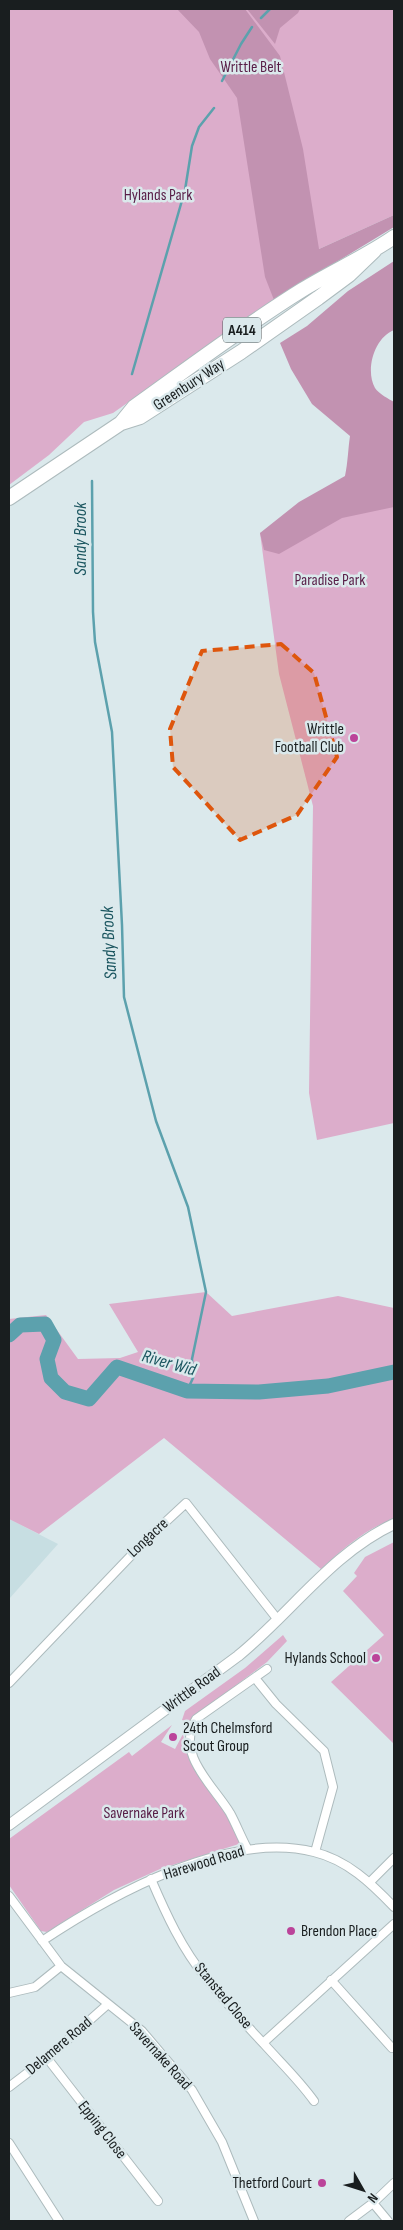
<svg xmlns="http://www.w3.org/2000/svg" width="403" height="2230" font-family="'Sofia Sans Condensed',sans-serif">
  <rect width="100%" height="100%" fill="#dbe9ec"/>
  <path fill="#c7dee2" d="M 9,1519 L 58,1544 L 9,1599 Z"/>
  <path fill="#dcadcb" d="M 9,9 L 394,9 L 394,215 L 319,249 L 323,271 L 291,288 L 113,413 L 84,422 L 49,455 L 9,485 Z
    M 394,494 L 394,1123 L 317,1140 L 309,1093 L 313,806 L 279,674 L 260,533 Z
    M 206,1292 L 232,1316 L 338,1296 L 394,1308 L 394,1519 C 366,1528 343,1549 321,1569 L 164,1438 L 39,1534 L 9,1519 L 9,1319 L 46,1315 L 78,1359 L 120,1358 L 138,1352 L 109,1304 Z
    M 394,1542 L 394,1744 L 331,1682 L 384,1635 L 343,1591 L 357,1576 L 354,1573 L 365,1557 Z
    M 283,1635 L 287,1641 L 267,1662 L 195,1716 L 189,1723 L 182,1720 L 185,1711 L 245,1668 Z
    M 172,1725 L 161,1742 L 175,1749 L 183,1734 L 187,1754 L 228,1816 L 242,1843 L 160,1869 L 114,1890 L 47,1932 L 41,1931 L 9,1885 L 9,1839 L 129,1752 L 132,1756 Z"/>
  <path fill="#c292b1" d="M 177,9 L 245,9 L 280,56 L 303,149 L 319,249 L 394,215 L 394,227 L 274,300 L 265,277 L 237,98 L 210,59 L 199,32 Z
    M 247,9 L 300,9 L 298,13 L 280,28 L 275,44 Z
    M 394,261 L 394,330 C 374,338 365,370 375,388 C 379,394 389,399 394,402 L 394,507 L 342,518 L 279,554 L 264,550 L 260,533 L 299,502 L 345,476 C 348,462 348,449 350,436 L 312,404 L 291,369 L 280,343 L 307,326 L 348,291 Z"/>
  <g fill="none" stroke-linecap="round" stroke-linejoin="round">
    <path stroke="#5ca1ad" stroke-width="2.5" d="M 261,18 L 270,9
      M 222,81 L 241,44 L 252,27
      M 132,374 L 185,190 L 192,146 L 199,127 L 214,108
      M 92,481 L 93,612 L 95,642 L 112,732 L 122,925 L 124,997 L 156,1121 L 188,1207 L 206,1292 L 192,1359 L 193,1378 L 187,1391"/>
    <path stroke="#5ca1ad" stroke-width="15" d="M 9,1335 L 20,1325 L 45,1324 L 54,1340 L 47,1359 L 51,1378 L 65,1392 L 89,1399 L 117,1367 L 187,1391 L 259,1392 L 328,1386 L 394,1372"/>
    <g stroke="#adbbbd" stroke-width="10">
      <path id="street" d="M 255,1678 L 276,1704 L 324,1751 L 333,1787 L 315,1852
        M 9,1683 L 145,1541 L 186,1503 L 278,1620
        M 247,1848 C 241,1837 236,1824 230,1813 C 213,1785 175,1754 196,1719 L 267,1669
        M 151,1879 C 166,1914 182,1949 206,1978 C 225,2001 244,2023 264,2044 C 281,2063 299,2080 314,2101
        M 370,1882 L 394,1858
        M 9,1896 L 61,1966 L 142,2031 L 192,2090 L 222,2142 L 254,2221
        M 42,1941 C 111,1895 228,1830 314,1852 C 347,1860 371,1883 394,1907
        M 331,1980 L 392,2048
        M 9,1993 L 35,1987 L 61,1966
        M 263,2043 L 394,1924
        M 47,2058 L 158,2201
        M 9,2087 L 47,2058 L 108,2004
        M 9,2143 L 59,2221
        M 373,2203 L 388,2221
        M 349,2221 L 373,2203 L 394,2183"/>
    </g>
    <g stroke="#adbbbd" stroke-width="12">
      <path id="secondary" d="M 9,1825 L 238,1656 C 291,1613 332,1553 394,1524"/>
    </g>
    <g stroke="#adbbbd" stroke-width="16">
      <path id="highway" d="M 121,423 L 134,407 C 190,367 244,326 302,290 C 333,271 365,257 394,237
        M 9,498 L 121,423 L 140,417 L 241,352 L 318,298 L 349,275 L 374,251"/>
    </g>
    <use href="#street" stroke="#fff" stroke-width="8"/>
    <use href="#secondary" stroke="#fff" stroke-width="10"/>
    <use href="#highway" stroke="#fff" stroke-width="14"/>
  </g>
  <path fill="#de560d" fill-opacity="0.2" stroke="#de560d" stroke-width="4" stroke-dasharray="10 6" stroke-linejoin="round" d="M 281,644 L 314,673 L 337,757 L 297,815 L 240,840 L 173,767 L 170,729 L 202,651 Z"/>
  <g fill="#bb449a" stroke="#dbe9ec" stroke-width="2">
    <circle cx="354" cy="738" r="5"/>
    <circle cx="376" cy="1658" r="5"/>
    <circle cx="173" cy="1737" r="5"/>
    <circle cx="291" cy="1931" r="5"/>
    <circle cx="322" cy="2183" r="5"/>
  </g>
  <g text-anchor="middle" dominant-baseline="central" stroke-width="5" stroke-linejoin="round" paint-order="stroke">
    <rect fill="#dbe9ec" stroke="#535b5c" stroke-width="1" x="223" y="317.5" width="38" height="25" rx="4"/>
    <g font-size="15" font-weight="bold" fill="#191e1f">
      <text x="242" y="330">A414</text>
    </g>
    <g font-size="16" fill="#581d47" stroke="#dbe9ec">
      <text x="251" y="67">Writtle Belt</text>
      <text x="158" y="195">Hylands Park</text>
      <text x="330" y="580">Paradise Park</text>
      <text x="144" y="1813">Savernake Park</text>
    </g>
    <g font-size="16" fill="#191e1f" stroke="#dbe9ec">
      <text transform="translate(189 385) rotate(-33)">Greenbury Way</text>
      <text transform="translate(148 1538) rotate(-43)">Longacre</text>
      <text transform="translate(192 1690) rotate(-36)">Writtle Road</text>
      <text transform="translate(204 1863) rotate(-17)">Harewood Road</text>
      <text transform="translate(223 1996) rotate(50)">Stansted Close</text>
      <text transform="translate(59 2046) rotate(-40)">Delamere Road</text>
      <text transform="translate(160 2056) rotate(48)">Savernake Road</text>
      <text transform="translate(102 2130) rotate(52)">Epping Close</text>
    </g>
    <g font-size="16" fill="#191e1f" stroke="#dbe9ec" text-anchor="end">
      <text x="344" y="729">Writtle<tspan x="344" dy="18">Football Club</tspan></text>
      <text x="366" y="1658">Hylands School</text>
      <text x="183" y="1728" text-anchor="start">24th Chelmsford<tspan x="183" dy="18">Scout Group</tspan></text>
      <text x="301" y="1931" text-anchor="start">Brendon Place</text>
      <text x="312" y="2183">Thetford Court</text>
    </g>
    <g font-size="18" font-style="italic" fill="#1a555f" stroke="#dbe9ec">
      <text transform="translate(80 539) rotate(-90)">Sandy Brook</text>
      <text transform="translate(109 943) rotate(-93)">Sandy Brook</text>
      <text transform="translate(169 1363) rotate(16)">River Wid</text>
    </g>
  </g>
  <rect width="403" height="2230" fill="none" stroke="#191e1f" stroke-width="20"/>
  <g transform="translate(363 2190) rotate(129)" stroke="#dbe9ec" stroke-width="4" paint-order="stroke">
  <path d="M0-4L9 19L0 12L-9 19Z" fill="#191e1f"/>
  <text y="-8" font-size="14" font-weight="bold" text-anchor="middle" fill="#191e1f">N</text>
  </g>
</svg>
